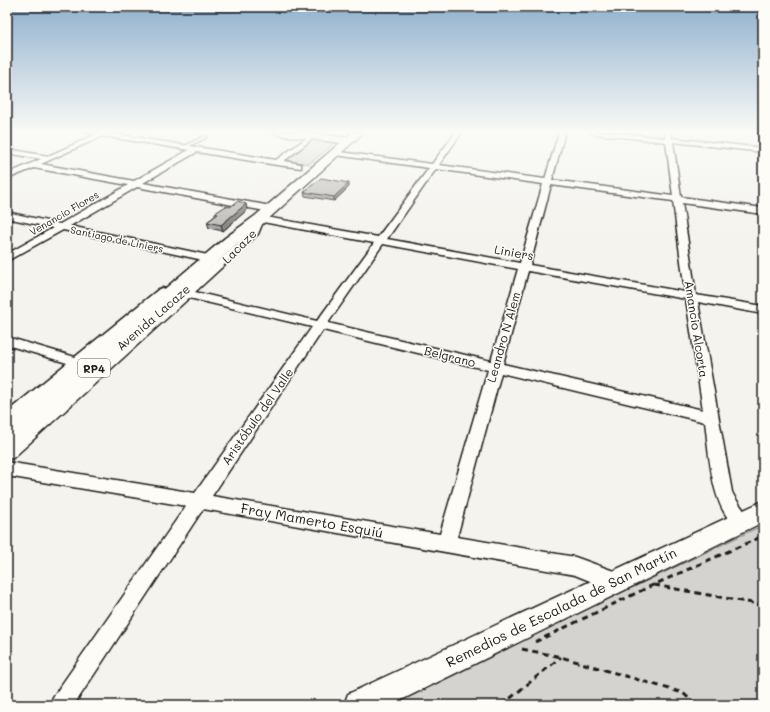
<svg xmlns="http://www.w3.org/2000/svg" width="770" height="712" font-family="Mali,sans-serif">
  <rect width="100%" height="100%" fill="#f4f3ee"/>
  <filter id="ink" filterUnits="userSpaceOnUse"><feTurbulence type="fractalNoise" baseFrequency=".025" numOctaves="2"/><feDisplacementMap in="SourceGraphic" scale="8" xChannelSelector="R" yChannelSelector="G"/><feConvolveMatrix kernelMatrix="1 2 1 2 8 2 1 2 1" color-interpolation-filters="sRGB"/></filter>
  <g filter="url(#ink)">
    <path fill="#d4d3cf" stroke="#787876" d="M 315,138 L 337,141 L 309,164 L 285,160 Z
      M 763,525 L 763,705 L 388,705 Z"/>
    <g fill="none" stroke-linecap="round" stroke-linejoin="round">
      <g stroke="#1c1c1c" stroke-width="3">
        <path id="service" d="M 83,132 L 91,132 L 103,134 L 101,135 Z
          M 204,136 L 207,137 L 184,149 L 181,148 Z"/>
      </g>
      <g stroke="#1c1c1c" stroke-width="3">
        <path id="minor" d="M 110,132 L 109,133 L 276,160 L 311,135 L 316,136 L 284,161 L 301,164 L 301,168 L 277,165 L 197,152 L 143,183 L 271,206 L 274,207 L 275,209 L 274,211 L 271,212 L 137,187 L 70,226 L 203,254 L 207,255 L 208,257 L 207,259 L 203,260 L 63,230 L 7,261 L 7,254 L 53,228 L 7,218 L 7,212 L 60,224 L 128,185 L 34,168 L 7,179 L 7,174 L 41,159 L 7,153 L 7,149 L 48,156 L 99,133 ZM 103,136 L 189,150 L 134,181 L 41,164 Z
          M 456,132 L 462,132 L 439,165 L 545,179 L 559,132 L 565,132 L 552,180 L 673,196 L 666,142 L 594,134 L 591,132 L 610,132 L 665,138 L 665,132 L 671,132 L 672,138 L 763,148 L 763,152 L 673,142 L 681,197 L 763,208 L 763,214 L 682,203 L 696,295 L 763,306 L 763,314 L 698,302 L 732,492 C 737,503 745,510 750,520 L 747,526 L 741,528 C 711,517 709,450 705,422 L 501,373 L 457,537 L 575,557 L 622,574 L 625,581 L 622,588 L 615,591 L 575,575 L 203,509 L 74,705 L 50,705 L 53,697 L 186,506 L 7,476 L 7,462 L 195,493 L 312,327 L 189,298 L 13,458 L 7,459 L 7,444 L 243,239 L 251,231 L 257,217 L 260,216 L 378,237 L 429,168 L 335,155 L 331,153 L 332,151 L 432,164 ZM 436,169 L 543,184 L 520,263 L 387,239 ZM 551,185 L 673,201 L 685,292 L 530,265 ZM 263,222 L 374,243 L 317,321 L 195,292 L 258,234 ZM 383,244 L 518,269 L 491,361 L 328,323 ZM 528,271 L 686,299 L 703,410 L 503,364 ZM 323,330 L 488,370 L 440,534 L 212,496 Z
          M 163,288 L 169,291 L 167,293 L 12,424 L 7,426 L 7,412 L 67,363 L 7,345 L 7,337 L 75,357 L 159,289 Z"/>
      </g>
      <g stroke="#1c1c1c" stroke-width="3">
        <path id="tertiary" d="M 763,501 L 763,522 L 391,705 L 344,705 L 348,694 Z"/>
      </g>
      <g stroke="#1c1c1c" stroke-width="3">
        <path id="secondary" d="M 274,132 L 300,132 L 349,138 L 354,141 L 349,144 L 279,135 Z"/>
      </g>
      <g stroke="#1c1c1c" stroke-width="3">
        <path id="primary" d="M 353,132 L 364,132 L 265,222 L 237,244 L 16,443 L 7,446 L 7,422 L 225,238 L 255,216 Z"/>
      </g>
      <path stroke="#1c1c1c" stroke-width="3" stroke-dasharray="6 4.5" stroke-linecap="butt" d="M 654,585 L 763,605
        M 535,642 L 653,585 L 763,536
        M 522,649 L 561,657 L 683,693 L 696,705
        M 502,705 L 561,657
        M 752,705 L 763,700"/>
      <use href="#service" fill="#fdfcf7" fill-rule="evenodd"/>
      <use href="#minor" fill="#fdfcf7" fill-rule="evenodd"/>
      <use href="#tertiary" fill="#fdfcf7" fill-rule="evenodd"/>
      <use href="#secondary" fill="#fdfcf7" fill-rule="evenodd"/>
      <use href="#primary" fill="#fdfcf7" fill-rule="evenodd"/>
    </g>
    <path fill="#a3a3a0" stroke="#1c1c1c" d="M 349,187 L 334,201 L 305,196 L 304,192 Z
      M 246,204 L 247,210 L 223,231 L 209,228 L 207,222 L 215,216 L 215,213 Z"/>
    <path fill="#858482" stroke="#1c1c1c" d="M 349,183 L 349,187 L 334,201 L 334,197 Z
      M 246,204 L 247,210 L 223,231 L 221,225 Z"/>
    <path fill="#bebdba" stroke="#1c1c1c" d="M 321,178 L 349,183 L 334,197 L 304,192 Z
      M 238,201 L 246,204 L 221,225 L 207,222 L 218,214 L 215,213 L 226,206 L 230,207 Z"/>
  </g>
  <linearGradient id="sky" x2="0" y2="1"><stop stop-color="#8fb0ce"/><stop offset="0.57" stop-color="#fafaf7"/><stop offset="1" stop-color="#fafaf7" stop-opacity="0"/></linearGradient>
  <rect width="770" height="231" fill="url(#sky)"/>
  <g text-anchor="middle" dominant-baseline="central" stroke-width="3" stroke-linejoin="round" paint-order="stroke">
    <g font-size="10" fill="#1c1c1c" stroke="#fdfcf7">
      <text transform="translate(64 213) rotate(-30)">Venancio Flores</text>
      <text transform="translate(117 239) rotate(12)">Santiago de Liniers</text>
    </g>
    <rect fill="#fdfcf7" stroke="#605f5e" stroke-width="1" x="78" y="359" width="32" height="18" rx="3"/>
    <g font-size="11" font-weight="bold" fill="#1c1c1c">
      <text x="94" y="368">RP4</text>
    </g>
    <g font-size="12" fill="#1c1c1c" stroke="#fdfcf7">
      <text transform="translate(239 246) rotate(-45)">Lacaze</text>
      <text transform="translate(514 252) rotate(10)">Liniers</text>
      <text transform="translate(153 317) rotate(-41)">Avenida Lacaze</text>
      <text transform="translate(697 329) rotate(81)">Amancio Alcorta</text>
      <text transform="translate(503 337) rotate(-74)">Leandro N Alem</text>
      <text transform="translate(450 356) rotate(14)">Belgrano</text>
      <text transform="translate(257 416) rotate(-55)">Aristóbulo del Valle</text>
    </g>
    <g font-size="14" fill="#1c1c1c" stroke="#fdfcf7">
      <text transform="translate(312 520) rotate(10)">Fray Mamerto Esquiú</text>
      <text transform="translate(561 607) rotate(-26)">Remedios de Escalada de San Martín</text>
    </g>
  </g>
  <rect width="770" height="712" fill="none" stroke="#fdfcf7" stroke-width="24"/>
  <rect x="12" y="12" width="746" height="688" fill="none" stroke="#1c1c1c" stroke-width="1.5" filter="url(#ink)"/>
</svg>
